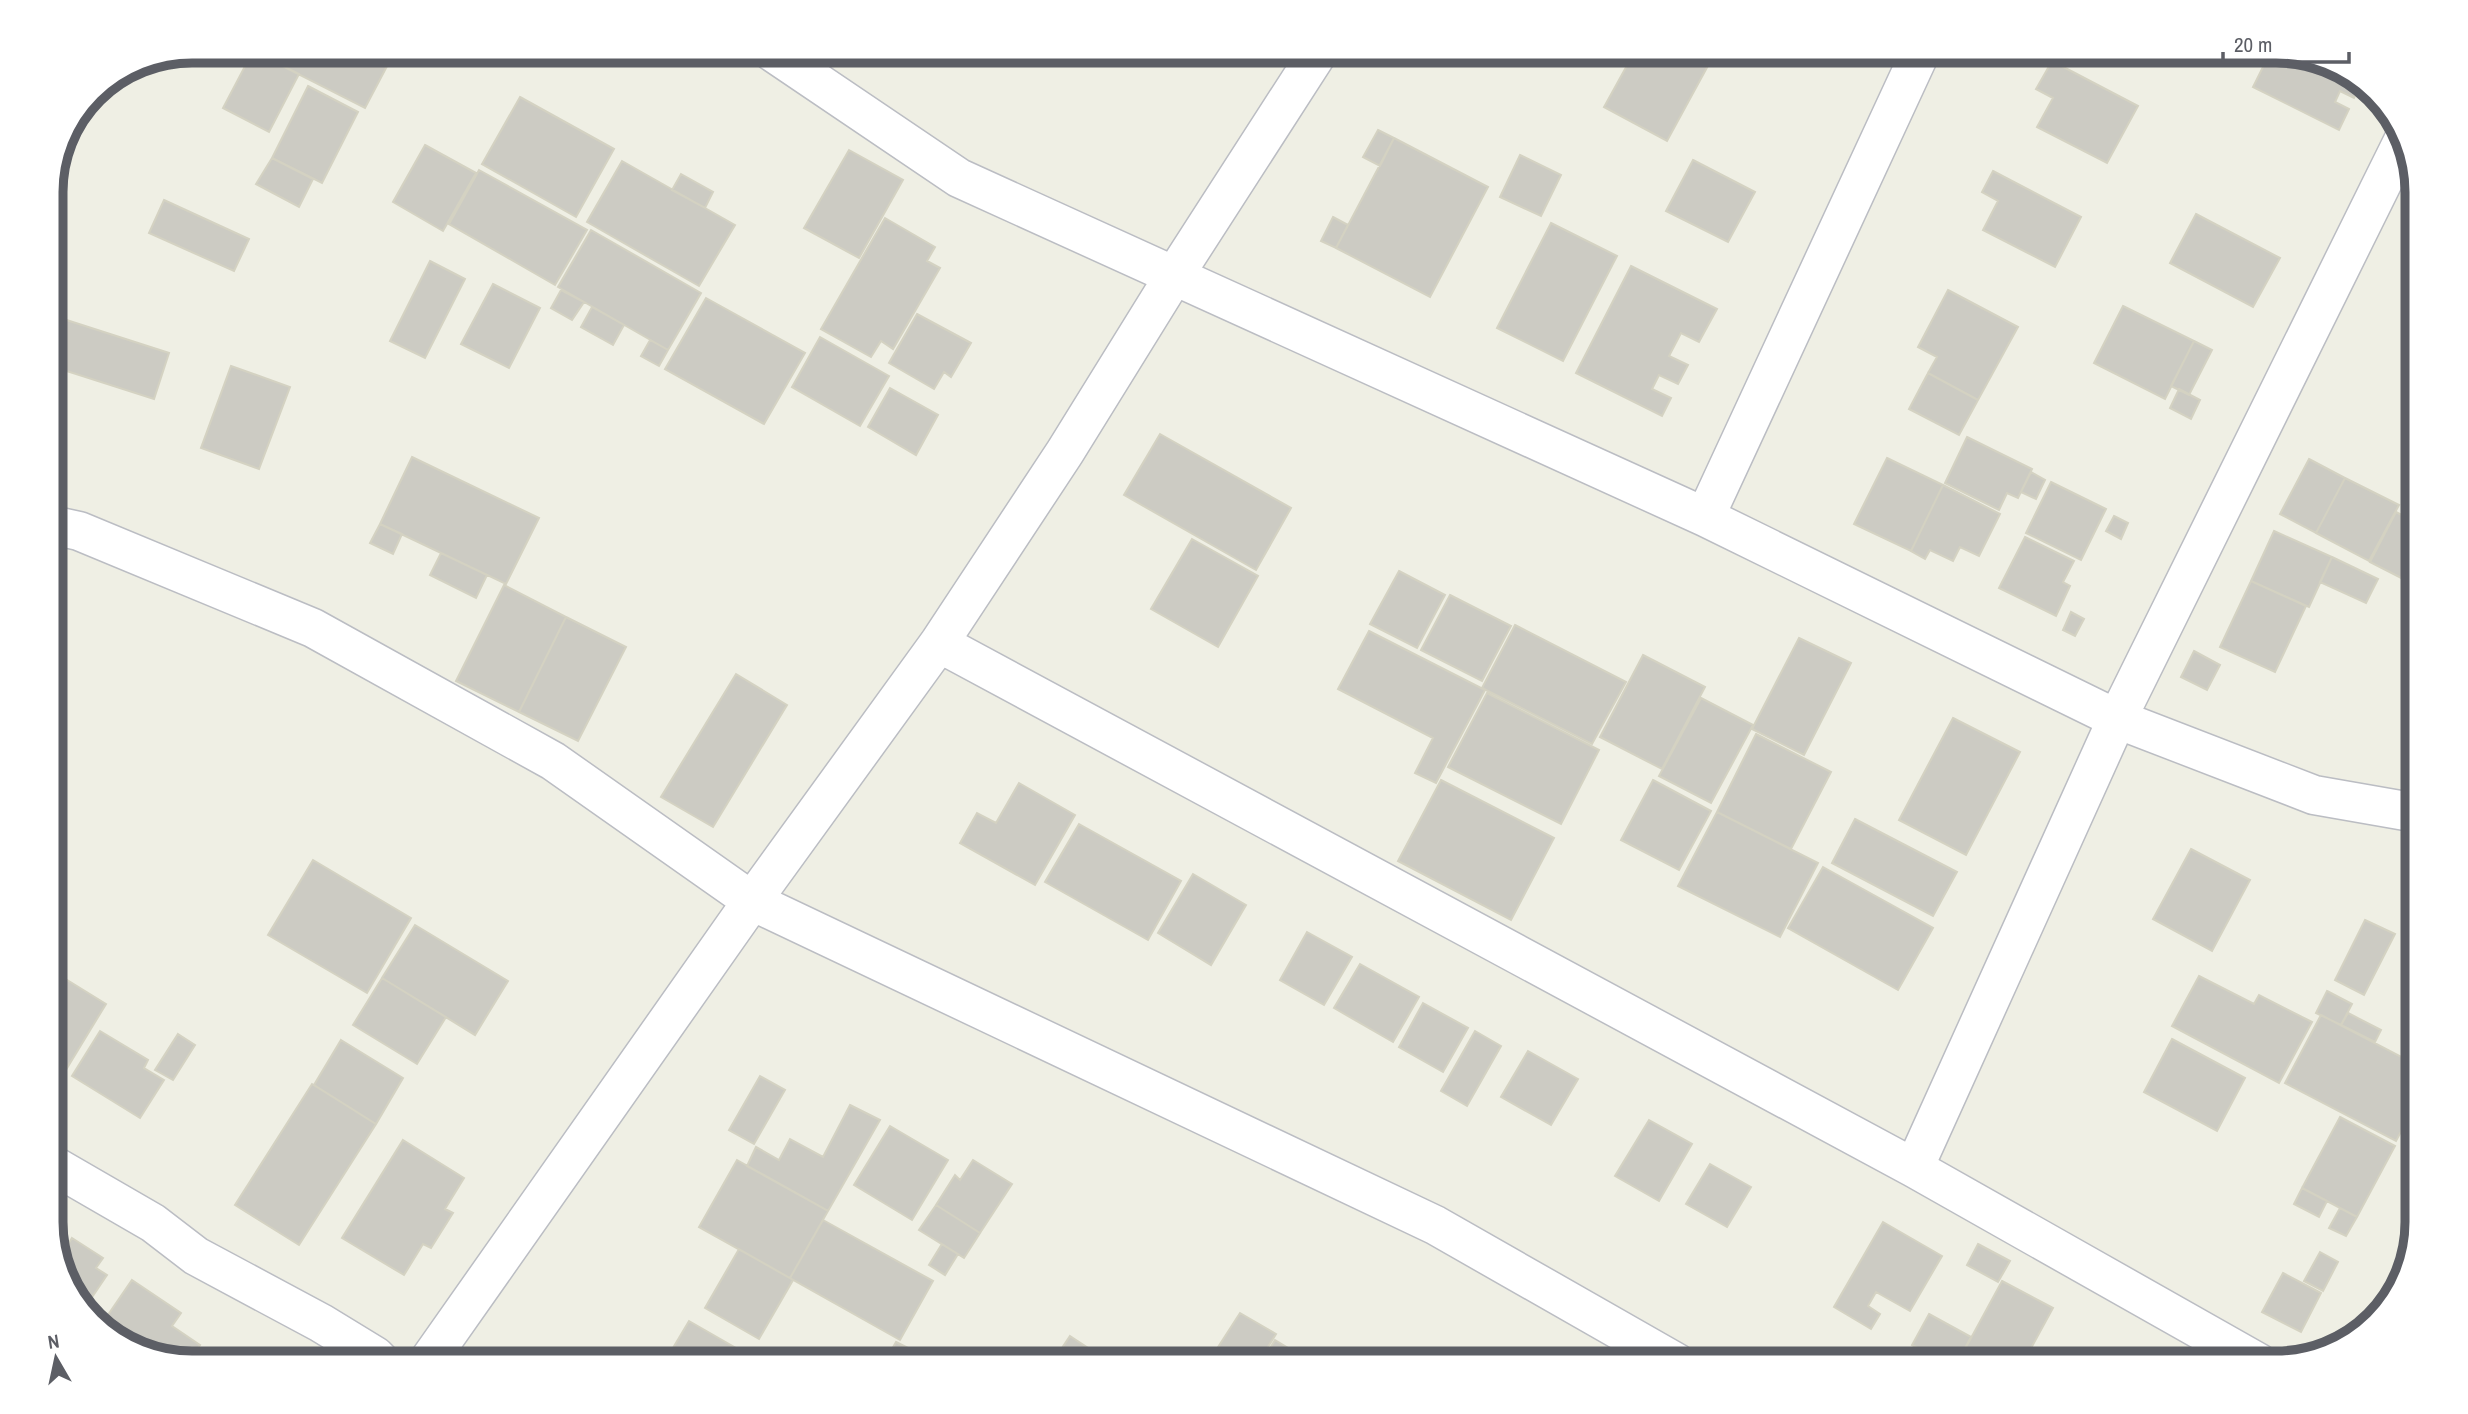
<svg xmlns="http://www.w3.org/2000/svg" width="2468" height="1414" font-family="'Archivo Narrow',sans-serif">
  <rect width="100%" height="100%" fill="#efefe4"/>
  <path fill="#cccbc3" stroke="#d4d2c2" stroke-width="2" d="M 253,51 L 395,51 L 365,108 Z
    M 253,51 L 299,74 L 269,132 L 223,108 Z
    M 1635,51 L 1716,51 L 1667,141 L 1604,107 Z
    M 2271,51 L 2346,69 L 2361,84 L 2354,98 L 2340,91 L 2335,102 L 2349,109 L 2339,130 L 2253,87 Z
    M 2052,61 L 2138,106 L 2107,163 L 2037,127 L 2053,98 L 2036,89 Z
    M 308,86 L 358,112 L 322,183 L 272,158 Z
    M 520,97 L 614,149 L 576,217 L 482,164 Z
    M 1378,130 L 1394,138 L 1380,166 L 1363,157 Z
    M 1394,138 L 1488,187 L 1430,297 L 1336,248 Z
    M 425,145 L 476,173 L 443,231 L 393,202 Z
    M 849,150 L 903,180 L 859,258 L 804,228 Z
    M 1520,155 L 1561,175 L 1541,216 L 1500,197 Z
    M 272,158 L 313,179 L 299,207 L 256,184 Z
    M 1693,160 L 1755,192 L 1728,242 L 1666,211 Z
    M 622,161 L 735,225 L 699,286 L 587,222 Z
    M 479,170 L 587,230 L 555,285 L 449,224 Z
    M 1993,171 L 2081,217 L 2055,267 L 1983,230 L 1998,201 L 1982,192 Z
    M 681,174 L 713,192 L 705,208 L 672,190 Z
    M 164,200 L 249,239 L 234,271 L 149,233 Z
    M 2196,214 L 2280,258 L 2253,307 L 2170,263 Z
    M 1333,217 L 1348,225 L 1336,248 L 1321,241 Z
    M 885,218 L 935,247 L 927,261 L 940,268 L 893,349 L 881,341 L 871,357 L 821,329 Z
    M 1551,223 L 1617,256 L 1563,361 L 1497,328 Z
    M 591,230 L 701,293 L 668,350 L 558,287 Z
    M 430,261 L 465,279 L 425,358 L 390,341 Z
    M 1631,266 L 1717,309 L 1699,342 L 1681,333 L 1669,356 L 1688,365 L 1678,384 L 1659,375 L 1652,389 L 1671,398 L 1662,416 L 1576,373 Z
    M 493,284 L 540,308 L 509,368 L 461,344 Z
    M 561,290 L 584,302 L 572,320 L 551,308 Z
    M 1948,290 L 2018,327 L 1978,400 L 1928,373 L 1937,357 L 1918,347 Z
    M 706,298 L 805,353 L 764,424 L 665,369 Z
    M 2123,306 L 2194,341 L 2165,399 L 2094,363 Z
    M 592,307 L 624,325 L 613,345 L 581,327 Z
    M 917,314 L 971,343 L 951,377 L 944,372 L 934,389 L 889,363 Z
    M 51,315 L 169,353 L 154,399 L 51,366 Z
    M 820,337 L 889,376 L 860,426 L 792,387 Z
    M 650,340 L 668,350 L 659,366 L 641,356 Z
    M 2194,341 L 2212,350 L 2189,395 L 2171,386 Z
    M 231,366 L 290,387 L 259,469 L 201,448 Z
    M 1928,373 L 1978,400 L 1959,435 L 1909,409 Z
    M 890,388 L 938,415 L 916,455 L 868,427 Z
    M 2179,389 L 2200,400 L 2191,419 L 2170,408 Z
    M 1160,434 L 1291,508 L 1256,570 L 1124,495 Z
    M 1967,437 L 2032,469 L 2018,498 L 2007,493 L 1999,510 L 1945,483 Z
    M 412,457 L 539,518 L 506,584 L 380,524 Z
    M 1887,458 L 1943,485 L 1911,551 L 1854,524 Z
    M 2309,459 L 2345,478 L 2316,533 L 2280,514 Z
    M 2031,472 L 2045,480 L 2036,499 L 2021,492 Z
    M 2345,478 L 2399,505 L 2369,561 L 2316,533 Z
    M 2051,482 L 2106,509 L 2081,560 L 2026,533 Z
    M 1943,485 L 2000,514 L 1979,556 L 1960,547 L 1953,561 L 1930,550 L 1925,559 L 1911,551 Z
    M 2396,512 L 2417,523 L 2417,586 L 2370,562 Z
    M 2114,516 L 2128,523 L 2121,539 L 2106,531 Z
    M 380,524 L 402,534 L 393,554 L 370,543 Z
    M 2274,531 L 2332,557 L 2309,607 L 2251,581 Z
    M 2025,537 L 2074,561 L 2063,582 L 2070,586 L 2056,616 L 1999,588 Z
    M 1192,539 L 1258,576 L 1218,647 L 1151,609 Z
    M 441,553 L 487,575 L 476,598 L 430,575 Z
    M 2332,557 L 2378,579 L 2366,603 L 2320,582 Z
    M 1399,571 L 1445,595 L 1417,648 L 1370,624 Z
    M 2251,581 L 2306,606 L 2275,672 L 2220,647 Z
    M 504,585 L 566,617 L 519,712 L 456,681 Z
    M 1450,595 L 1511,626 L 1482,681 L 1421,650 Z
    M 2071,612 L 2084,619 L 2075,636 L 2063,630 Z
    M 566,617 L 626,647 L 578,741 L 519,712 Z
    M 1515,625 L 1626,682 L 1592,744 L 1482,688 Z
    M 1369,631 L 1485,690 L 1436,783 L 1415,773 L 1433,738 L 1338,689 Z
    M 1799,638 L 1851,663 L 1804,755 L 1752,729 Z
    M 2194,651 L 2220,665 L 2207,690 L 2181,677 Z
    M 1643,655 L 1705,687 L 1662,769 L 1600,737 Z
    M 736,674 L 787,705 L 713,827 L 661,797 Z
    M 1487,693 L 1599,750 L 1561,824 L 1448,767 Z
    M 1701,698 L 1753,725 L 1711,803 L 1659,776 Z
    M 1953,718 L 2020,752 L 1966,855 L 1899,820 Z
    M 2417,727 L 2417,750 L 2407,745 Z
    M 1756,734 L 1831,772 L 1791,849 L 1717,812 Z
    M 1441,780 L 1554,838 L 1511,920 L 1398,861 Z
    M 1653,780 L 1711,811 L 1679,870 L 1621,840 Z
    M 1019,783 L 1075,815 L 1035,885 L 960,843 L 977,813 L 996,823 Z
    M 1717,812 L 1818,863 L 1780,937 L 1678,886 Z
    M 1855,819 L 1957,872 L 1933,916 L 1832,863 Z
    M 1079,824 L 1181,881 L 1148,940 L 1045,882 Z
    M 2191,849 L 2250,880 L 2212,951 L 2153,919 Z
    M 313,860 L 411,918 L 367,993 L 268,935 Z
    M 1823,867 L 1933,928 L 1898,990 L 1788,928 Z
    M 1193,874 L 1246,905 L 1211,965 L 1158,933 Z
    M 2365,920 L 2395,934 L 2364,995 L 2335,980 Z
    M 415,925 L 508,981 L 475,1035 L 382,978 Z
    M 1307,932 L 1352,957 L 1324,1005 L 1280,980 Z
    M 1360,964 L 1419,997 L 1393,1042 L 1334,1008 Z
    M 51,970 L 106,1004 L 64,1073 L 51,1065 Z
    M 2199,976 L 2254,1004 L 2259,995 L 2312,1022 L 2279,1083 L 2172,1026 Z
    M 382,978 L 446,1017 L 417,1064 L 353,1025 Z
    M 2327,991 L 2352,1004 L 2341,1025 L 2316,1013 Z
    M 1423,1003 L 1468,1028 L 1443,1072 L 1399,1047 Z
    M 2348,1013 L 2381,1030 L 2375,1042 L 2341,1025 Z
    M 2321,1015 L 2417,1065 L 2417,1102 L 2396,1141 L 2285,1083 Z
    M 100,1031 L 148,1060 L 144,1068 L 164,1080 L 140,1118 L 72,1076 Z
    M 1475,1031 L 1501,1046 L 1467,1106 L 1441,1091 Z
    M 178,1034 L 195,1045 L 173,1080 L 155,1070 Z
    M 2172,1039 L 2245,1078 L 2217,1131 L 2144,1092 Z
    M 341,1040 L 403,1078 L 376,1124 L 314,1085 Z
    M 1528,1051 L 1578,1079 L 1551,1125 L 1501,1097 Z
    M 760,1076 L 785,1090 L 754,1144 L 729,1130 Z
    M 312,1084 L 376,1124 L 299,1245 L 235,1205 Z
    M 850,1105 L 880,1120 L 828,1211 L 747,1166 L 756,1147 L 779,1160 L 790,1139 L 823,1157 Z
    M 2417,1113 L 2417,1146 L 2403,1139 Z
    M 2340,1117 L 2395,1146 L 2357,1217 L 2302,1188 Z
    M 1649,1120 L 1692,1144 L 1659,1201 L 1615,1176 Z
    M 890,1126 L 948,1160 L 912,1220 L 854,1185 Z
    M 403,1140 L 464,1178 L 445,1209 L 453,1213 L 431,1248 L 423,1244 L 404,1275 L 342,1238 Z
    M 737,1160 L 828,1211 L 790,1278 L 699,1227 Z
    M 973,1160 L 1012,1184 L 980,1233 L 936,1205 L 955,1175 L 960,1180 Z
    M 1710,1164 L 1751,1187 L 1727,1227 L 1686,1204 Z
    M 2302,1188 L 2327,1201 L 2319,1217 L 2294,1204 Z
    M 936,1205 L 980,1233 L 964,1258 L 919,1230 Z
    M 2340,1208 L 2357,1217 L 2346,1236 L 2329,1228 Z
    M 823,1220 L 933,1281 L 900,1340 L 790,1278 Z
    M 1883,1222 L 1942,1256 L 1910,1311 L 1876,1292 L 1868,1306 L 1880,1314 L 1871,1329 L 1834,1307 Z
    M 72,1238 L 103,1258 L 96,1268 L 107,1275 L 84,1309 L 74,1300 L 60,1257 Z
    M 942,1244 L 958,1254 L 945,1275 L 929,1265 Z
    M 1978,1244 L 2010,1261 L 1998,1282 L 1967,1265 Z
    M 739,1249 L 793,1280 L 759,1339 L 705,1308 Z
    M 2320,1252 L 2338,1262 L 2323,1291 L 2304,1281 Z
    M 2283,1273 L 2321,1293 L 2301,1332 L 2262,1312 Z
    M 132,1280 L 181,1313 L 172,1326 L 200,1345 L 189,1362 L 122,1345 L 101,1325 Z
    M 2002,1281 L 2053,1308 L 2023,1363 L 1990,1363 L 1965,1349 Z
    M 1240,1313 L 1276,1334 L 1258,1363 L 1251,1363 L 1246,1360 L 1244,1363 L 1213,1363 L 1209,1361 Z
    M 1929,1314 L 1971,1337 L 1957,1363 L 1945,1363 L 1912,1345 Z
    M 689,1321 L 743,1352 L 736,1363 L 664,1363 Z
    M 1070,1336 L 1111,1363 L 1052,1363 Z
    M 1275,1340 L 1313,1363 L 1261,1363 Z
    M 896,1342 L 938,1363 L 884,1363 Z
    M 218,1352 L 237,1363 L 212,1363 Z"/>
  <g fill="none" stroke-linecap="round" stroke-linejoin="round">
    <g stroke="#bbbdc3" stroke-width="41">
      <path id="minor" d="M 771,51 L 959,178 L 1705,517 L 2117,719 L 2314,795 L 2417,813
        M 1705,517 L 1921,51
        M 51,525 L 79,531 L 313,628 L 553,761 L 752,901 L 1435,1225 L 1677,1363
        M 939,643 L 1914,1168 L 2259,1363
        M 51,1164 L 153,1223 L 196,1256 L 321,1323 L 375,1356 L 382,1363
        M 1914,1168 L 2117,719 L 2404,139
        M 427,1363 L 752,901 L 939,643 L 1065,452 L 1174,276 L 1319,51"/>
    </g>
    <use href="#minor" stroke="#fff" stroke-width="38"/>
  </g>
  <path d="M0 0H2468V1414H0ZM192 63H2276A129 129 0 0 1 2405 192V1222A129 129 0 0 1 2276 1351H192A129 129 0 0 1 63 1222V192A129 129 0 0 1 192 63Z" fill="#fff" fill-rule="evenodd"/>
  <path fill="none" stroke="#5c5e65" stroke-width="9" d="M192 63H2276A129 129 0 0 1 2405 192V1222A129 129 0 0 1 2276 1351H192A129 129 0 0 1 63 1222V192A129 129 0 0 1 192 63Z"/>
  <g transform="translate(56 1358) rotate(351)" stroke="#ffffff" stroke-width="5" paint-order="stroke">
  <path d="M0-5L12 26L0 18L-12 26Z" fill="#5c5e65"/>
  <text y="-10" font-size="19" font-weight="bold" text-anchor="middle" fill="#5c5e65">N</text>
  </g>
  <path d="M2223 52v10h126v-10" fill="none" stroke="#5c5e65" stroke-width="3.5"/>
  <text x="2234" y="52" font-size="21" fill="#5c5e65" stroke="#ffffff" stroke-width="5" paint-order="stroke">20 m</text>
</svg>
